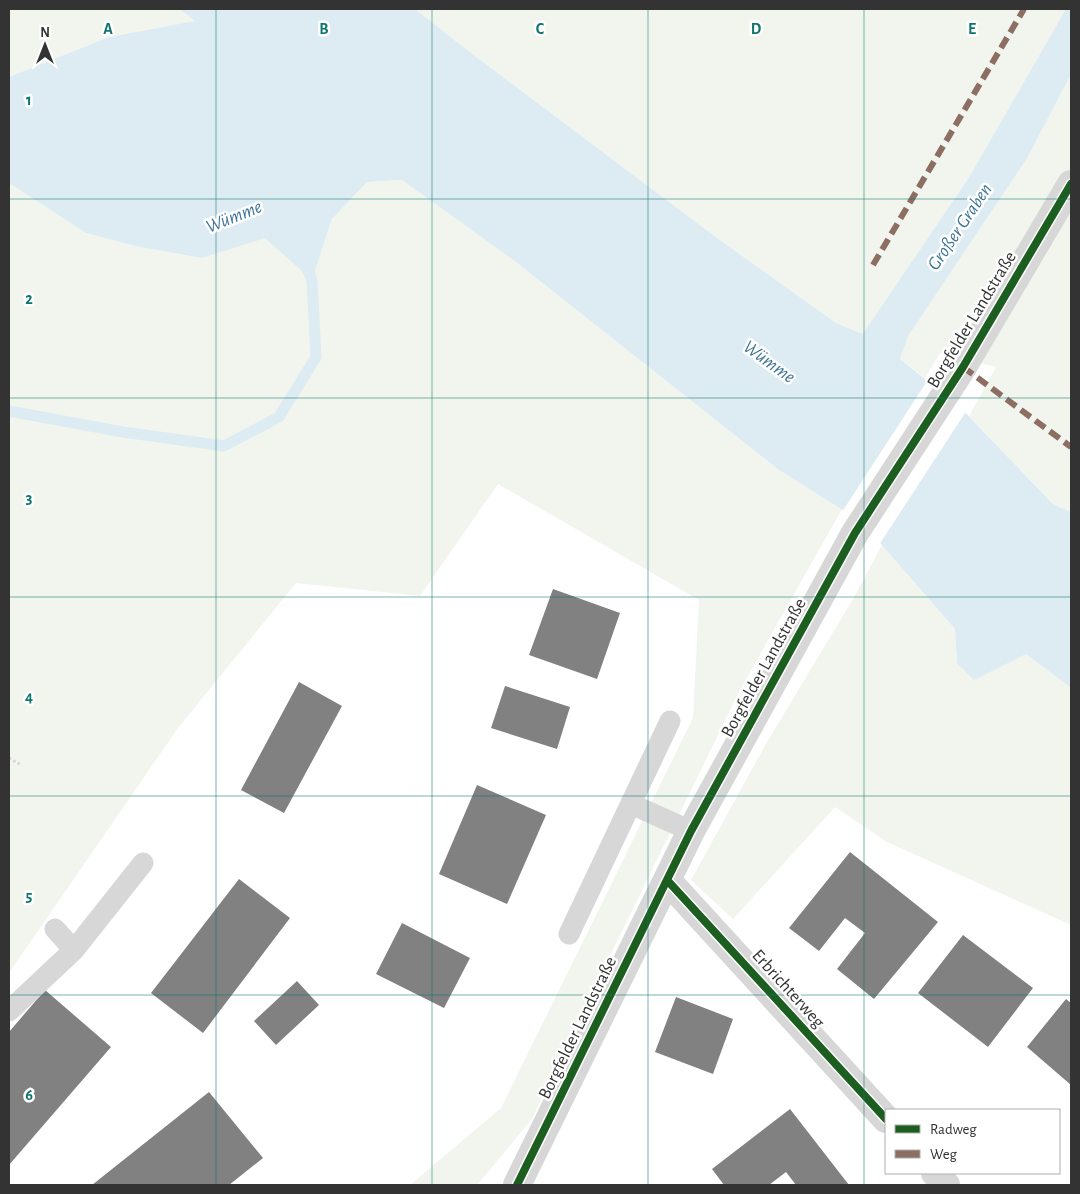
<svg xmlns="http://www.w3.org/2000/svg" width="1080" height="1194" font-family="'Alegreya Sans',sans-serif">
  <rect width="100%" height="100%" fill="#fff"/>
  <path fill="#f1f5ed" d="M 9,9 L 180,9 L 196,21 L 109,37 L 9,77 Z
    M 415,9 L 1071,9 L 1071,512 L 1053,504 L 969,416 L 996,367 L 940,353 L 925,378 L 900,359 L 905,344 L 863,334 L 836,323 L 713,235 L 475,56 Z
    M 402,180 L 516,262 L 779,470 L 842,509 L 740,690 L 559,1060 L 532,1119 L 477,1185 L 410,1185 L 501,1108 L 693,718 L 699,600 L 498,484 L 420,596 L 296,583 L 178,728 L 9,973 L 9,183 L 86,233 L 135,246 L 202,258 L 265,237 L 312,279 L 332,219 L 367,182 Z
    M 882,545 L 955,629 L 957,663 L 1026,654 L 1071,688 L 1071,925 L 887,842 L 835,807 L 733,919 L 691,880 L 767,742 L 853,599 Z"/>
  <path fill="#ddebf3" d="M 180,9 L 415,9 L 475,56 L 713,235 L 836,323 L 863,334 L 970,176 L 1066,9 L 1071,9 L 1071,74 L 1027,158 L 908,336 L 900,359 L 959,406 L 1053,504 L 1071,512 L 1071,688 L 1026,654 L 974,680 L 957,663 L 955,629 L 862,522 L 779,470 L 516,262 L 402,180 L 367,182 L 332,219 L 312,280 L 265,238 L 202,258 L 135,246 L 86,233 L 9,183 L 9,77 L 109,37 L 195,21 Z"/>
  <path fill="#fff" d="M 929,378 L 967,410 L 879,545 L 860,524 L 842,512 Z"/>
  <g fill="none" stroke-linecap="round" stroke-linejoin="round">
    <path stroke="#ddebf3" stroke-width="11" d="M 9,411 L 123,432 L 224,446 L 279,417 L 316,357 L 312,280 L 306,266"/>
  </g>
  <path fill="#818181" d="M 553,589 L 620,613 L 597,679 L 529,655 Z
    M 299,682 L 342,706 L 284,813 L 241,790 Z
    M 505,686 L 570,707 L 557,749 L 491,728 Z
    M 477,785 L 546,815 L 507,904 L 439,874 Z
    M 850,852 L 938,922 L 874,999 L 837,969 L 865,933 L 845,918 L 819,951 L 789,928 Z
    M 239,879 L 290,918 L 203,1033 L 151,993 Z
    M 402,923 L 470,958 L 444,1008 L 376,974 Z
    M 963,935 L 1033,988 L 988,1047 L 918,993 Z
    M 297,981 L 319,1005 L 276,1045 L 254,1021 Z
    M 45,990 L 111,1047 L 9,1165 L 9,1032 Z
    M 676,997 L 733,1019 L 713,1074 L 655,1052 Z
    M 1066,999 L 1071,1003 L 1071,1085 L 1027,1047 Z
    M 209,1092 L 263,1158 L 229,1185 L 92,1185 Z
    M 790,1109 L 849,1185 L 796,1185 L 786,1172 L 769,1185 L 724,1185 L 712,1169 Z"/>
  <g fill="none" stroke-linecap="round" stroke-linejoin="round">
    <path stroke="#d6d6d6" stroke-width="3" stroke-dasharray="2.5 2.5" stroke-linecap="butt" d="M 9,758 L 21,765"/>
    <path stroke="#d7d7d7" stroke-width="21" d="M 631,804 L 691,831
      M 55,929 L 74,950
      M 569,934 L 670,721
      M 9,1011 L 74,950 L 143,863"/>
    <path stroke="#d7d7d7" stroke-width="28" d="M 667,880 L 886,1119
      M 935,1173 L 946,1185
      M 517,1185 L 691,831 L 855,533 L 963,367 L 1071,184"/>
    <path stroke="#8d6e63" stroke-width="6" stroke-dasharray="12 6" stroke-linecap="butt" d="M 873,265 L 1024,9
      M 963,367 L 1071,447"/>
    <g stroke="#fff" stroke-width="11">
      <path id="cycleway" d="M 667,880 L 886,1119
        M 517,1185 L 691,831 L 855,533 L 963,367 L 1071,184"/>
    </g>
    <use href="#cycleway" stroke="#1b5e20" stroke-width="8"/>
  </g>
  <path fill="none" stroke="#0f766e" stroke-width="1" stroke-opacity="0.55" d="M 216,9 L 216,1185M 432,9 L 432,1185M 648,9 L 648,1185M 864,9 L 864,1185M 9,199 L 1071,199M 9,398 L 1071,398M 9,597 L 1071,597M 9,796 L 1071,796M 9,995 L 1071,995"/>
  <g text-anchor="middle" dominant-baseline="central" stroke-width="5" stroke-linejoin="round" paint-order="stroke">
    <g font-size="18" fill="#333" stroke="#fff">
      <text transform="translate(972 320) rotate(-59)">Borgfelder Landstraße</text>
      <text transform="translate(764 668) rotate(-61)">Borgfelder Landstraße</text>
      <text transform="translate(788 989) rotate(48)">Erbrichterweg</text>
      <text transform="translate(578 1028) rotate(-64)">Borgfelder Landstraße</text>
    </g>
    <g font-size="19" font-style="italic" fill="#3f7597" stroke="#fff">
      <text transform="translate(234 217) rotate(-22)">Wümme</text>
      <text transform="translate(960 227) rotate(-56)">Großer Graben</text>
      <text transform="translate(769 362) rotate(36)">Wümme</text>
    </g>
  </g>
  <g font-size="16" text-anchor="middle" font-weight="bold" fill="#0f766e" stroke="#fff" stroke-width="5" stroke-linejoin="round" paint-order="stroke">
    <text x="108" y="34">A</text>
    <text x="324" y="34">B</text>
    <text x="540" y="34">C</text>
    <text x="756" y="34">D</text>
    <text x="972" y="34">E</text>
    <text x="29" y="105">1</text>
    <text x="29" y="304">2</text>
    <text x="29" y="503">3</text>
    <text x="29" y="702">4</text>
    <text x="29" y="901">5</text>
    <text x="29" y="1100">6</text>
  </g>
  <rect width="1080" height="1194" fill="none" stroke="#333333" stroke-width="20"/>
  <rect x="885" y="1109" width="175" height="65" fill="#ffffff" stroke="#adadad"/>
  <rect x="895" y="1125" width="25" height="8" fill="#1b5e20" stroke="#adadad"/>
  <text x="930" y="1134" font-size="15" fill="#333333">Radweg</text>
  <rect x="895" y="1150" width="25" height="8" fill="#8d6e63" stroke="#adadad"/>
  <text x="930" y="1159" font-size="15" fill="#333333">Weg</text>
  <g transform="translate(45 45)" stroke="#ffffff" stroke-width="4" paint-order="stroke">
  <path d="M0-4L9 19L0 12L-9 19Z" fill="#333333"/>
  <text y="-8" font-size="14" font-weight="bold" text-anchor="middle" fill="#333333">N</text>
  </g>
</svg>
